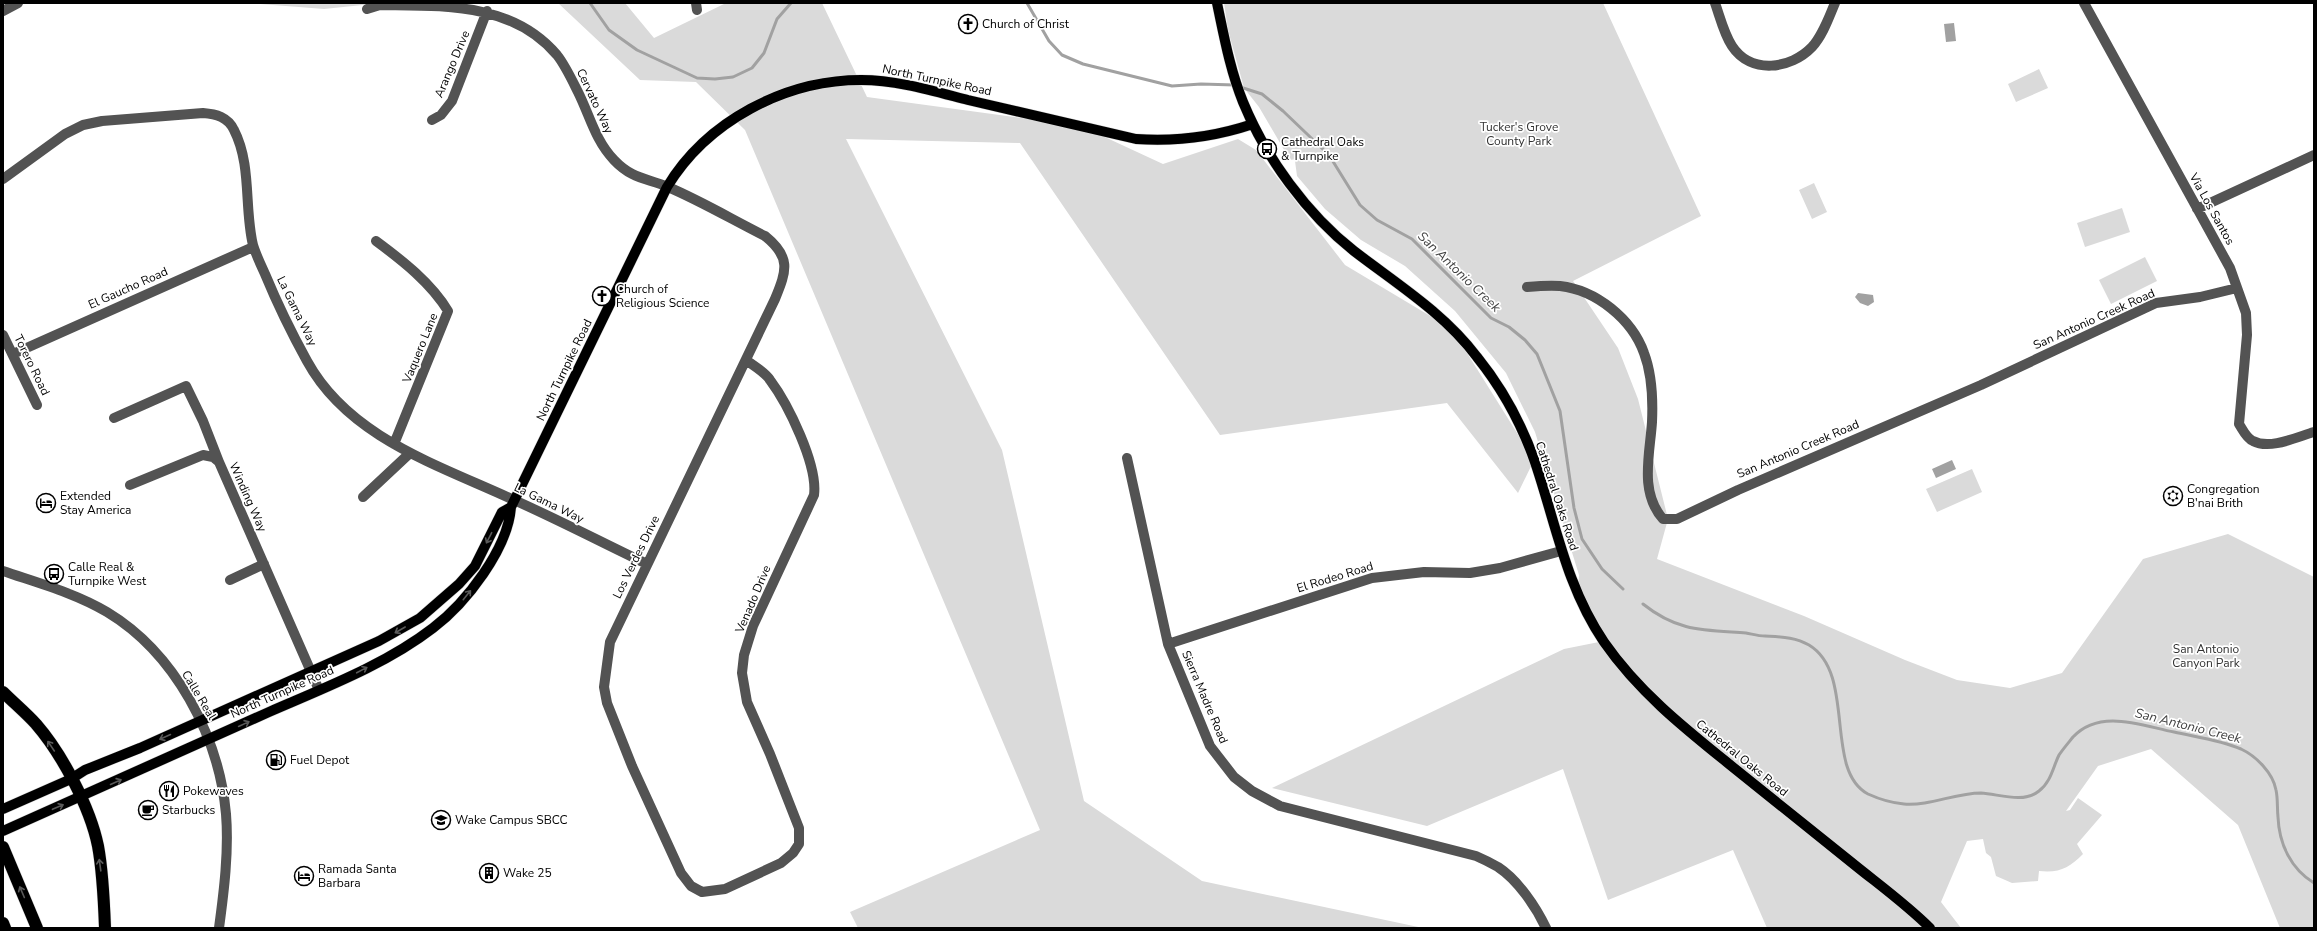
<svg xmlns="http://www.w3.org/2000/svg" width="2317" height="931" font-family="'Nunito Sans',sans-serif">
  <rect width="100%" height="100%" fill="#fff"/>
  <path fill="#dadada" d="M 246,3 L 382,3 L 324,9 Z
    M 558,3 L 625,3 L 654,38 L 726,3 L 822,3 L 867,97 L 1081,126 L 1163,164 L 1238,139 L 1256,150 L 1345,265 L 1452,329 L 1534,460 L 1518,493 L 1447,403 L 1220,435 L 1020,143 L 846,139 L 1002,450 L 1084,801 L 1202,881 L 1423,928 L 858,928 L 850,912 L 1040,830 L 745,130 L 696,82 L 640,80 Z
    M 1224,3 L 1603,3 L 1701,216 L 1573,281 L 1618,348 L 1638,399 L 1668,519 L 1657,559 L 1804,616 L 1905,660 L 1957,680 L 2010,688 L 2062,673 L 2143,559 L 2228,534 L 2314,577 L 2314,928 L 2280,928 L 2238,825 L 2151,749 L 2098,766 L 2066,811 L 2070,810 L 2078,798 L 2102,815 L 2077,844 L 2083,854 C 2069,868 2060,873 2039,871 L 2038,881 L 2012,883 L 1996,876 L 1991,857 L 1986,853 L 1983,839 L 1967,841 L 1941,902 L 1961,928 L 1767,928 L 1733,850 L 1608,900 L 1563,769 L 1427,826 L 1272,788 L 1564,649 L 1599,642 L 1577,602 L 1579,575 L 1535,432 L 1506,373 L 1455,311 L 1405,266 L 1361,240 L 1325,209 L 1297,176 L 1295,161 L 1297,159 L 1290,160 L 1259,107 L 1244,88 L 1228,30 Z
    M 2039,69 L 2048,88 L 2016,102 L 2008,84 Z
    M 1814,183 L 1827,212 L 1812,219 L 1799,190 Z
    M 2122,208 L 2130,232 L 2085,247 L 2077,223 Z
    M 2145,257 L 2157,281 L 2111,304 L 2099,280 Z
    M 1972,469 L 1982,492 L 1937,512 L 1926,489 Z"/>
  <path fill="#a1a1a1" d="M 1954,23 L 1956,41 L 1946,42 L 1944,24 Z
    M 1858,293 L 1873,295 L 1874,302 L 1868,306 L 1860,303 L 1855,297 Z
    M 1952,460 L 1956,469 L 1936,478 L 1932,469 Z"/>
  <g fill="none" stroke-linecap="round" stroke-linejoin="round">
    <path stroke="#a1a1a1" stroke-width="3" d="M 590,3 L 609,30 L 637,50 L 697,78 L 715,79 L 733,77 L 752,68 L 764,53 L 777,19 L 791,3
      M 1027,3 L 1049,41 L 1062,55 L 1083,64 L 1172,86 L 1201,84 L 1235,85
      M 1240,87 L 1262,94 L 1283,111 L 1329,155 L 1360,205 L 1377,220 L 1412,239 L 1491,318 L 1509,327 L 1525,340 L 1537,354 L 1560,411 L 1574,508 L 1582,539 L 1602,569 L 1623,589
      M 1643,604 C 1678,632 1704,630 1746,633 C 1752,634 1758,636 1765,636 C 1781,637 1795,637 1809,645 C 1857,674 1823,770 1868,794 C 1879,799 1892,803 1904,804 C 1930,806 1955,793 1981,793 C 1999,794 2023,804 2039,791 C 2051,782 2053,767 2059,755 C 2063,749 2069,742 2073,737 C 2100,708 2143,726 2174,732 C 2196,737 2220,740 2241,749 C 2256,756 2273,773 2276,790 C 2278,799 2277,808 2278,817 C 2279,844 2291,869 2314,883"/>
    <g stroke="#dbdbdb" stroke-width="11">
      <path id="major" d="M 1217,3 C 1224,36 1230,70 1243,102 C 1266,158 1307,214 1354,251 C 1397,284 1444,313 1477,357 C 1502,388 1522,425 1535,462 C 1556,524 1566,586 1604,642 C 1638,691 1683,727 1729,764 C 1770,797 1811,830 1851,862 C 1878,884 1906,904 1930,928
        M 3,809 L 71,779 L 85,770 L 140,748 L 379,641 L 420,618 L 459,584 L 475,566 L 502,512 L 511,507
        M 3,831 C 91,791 180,752 269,712 C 324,688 385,665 433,628 C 466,603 508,549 511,507 L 667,187 C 707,121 785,80 861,80 C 897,80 933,91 968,100 C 1024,113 1080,126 1136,139 C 1177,142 1214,137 1253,124"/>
    </g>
    <g stroke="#dbdbdb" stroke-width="13">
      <path id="highway" d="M 3,692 C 14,703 26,713 36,724 C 62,754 90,807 98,846 C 103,873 104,901 105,928
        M 3,847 L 37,928
        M 3,923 L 5,928"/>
    </g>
    <path stroke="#535353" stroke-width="10" d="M 696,3 L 697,10
      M 1715,3 C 1720,17 1724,34 1732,46 C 1751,75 1791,69 1812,47 C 1823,35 1829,17 1835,3
      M 2084,3 L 2230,268 L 2246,313 L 2247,335 L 2239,424 C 2243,430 2246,438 2253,441 C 2270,450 2297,437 2314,432
      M 367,9 L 380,5 C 443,6 512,2 557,55 C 565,65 572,80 578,92 C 590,116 595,140 614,160 C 632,179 646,178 668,187 C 701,201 733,220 765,236 C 791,257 787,270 775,299 L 610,642 L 604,687 L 607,703 L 632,766 L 681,873 L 691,886 L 702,892 L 725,889 L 781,863 L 793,853 L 799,844 L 799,828 L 770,754 L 747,702 L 742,673 L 744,655 L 753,626 L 814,495 C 818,465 788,404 770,380 C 765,372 754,366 746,360
      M 3,11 L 18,3
      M 432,120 L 441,115 L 452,101 L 487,11
      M 3,179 L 65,134 L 83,125 L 102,121 L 203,113 C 216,114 228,117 234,130 C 252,165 244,208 253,245 C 256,255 261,265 265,274 C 277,303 291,332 307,361 C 349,438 439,465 514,500 C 559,520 603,543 647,564
      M 2197,209 L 2314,155
      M 376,241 C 403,261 431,283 448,311 L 394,444
      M 1527,287 C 1538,286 1550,285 1560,286 C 1596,290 1632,319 1644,353 C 1652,374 1653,400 1652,422 C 1650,454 1639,492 1663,519 L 1677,519 L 1738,490 L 1981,385 L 2156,303 L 2200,297 L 2237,288
      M 3,335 L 37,405
      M 13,354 L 253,247
      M 114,418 L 186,386 L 203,421 L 219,462
      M 1127,458 L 1168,644 L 1210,746 L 1234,777 L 1252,791 L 1280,806 L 1476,856 C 1483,859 1491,863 1498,867 C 1518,880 1536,907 1546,928
      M 130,485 L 203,455 L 213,457 L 219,462 L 319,690
      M 363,497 L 410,453
      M 3,571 C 38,583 75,593 107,612 C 175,653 219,736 226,814 C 229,851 224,891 219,928
      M 230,580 L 264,564
      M 1168,644 L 1372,578 L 1424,572 L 1470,573 L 1500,568 L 1561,551"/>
    <use href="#major" stroke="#000" stroke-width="10"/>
    <use href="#highway" stroke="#000" stroke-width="12"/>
  </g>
  <defs><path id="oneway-shaft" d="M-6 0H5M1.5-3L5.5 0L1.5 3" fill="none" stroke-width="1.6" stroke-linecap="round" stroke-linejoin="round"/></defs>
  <g stroke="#595959">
    <use href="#oneway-shaft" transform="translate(489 538) rotate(117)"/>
    <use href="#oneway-shaft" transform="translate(467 595) rotate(-51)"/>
    <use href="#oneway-shaft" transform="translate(400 630) rotate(150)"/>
    <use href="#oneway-shaft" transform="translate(362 670) rotate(-28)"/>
    <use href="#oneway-shaft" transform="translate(244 724) rotate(-25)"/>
    <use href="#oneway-shaft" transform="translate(165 737) rotate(156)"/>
    <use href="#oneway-shaft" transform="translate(51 746) rotate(-124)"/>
    <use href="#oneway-shaft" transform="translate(116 782) rotate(-24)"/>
    <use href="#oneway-shaft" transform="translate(58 807) rotate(-23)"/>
    <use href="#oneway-shaft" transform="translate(100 865) rotate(-98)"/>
    <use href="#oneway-shaft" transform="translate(22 892) rotate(-113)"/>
  </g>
  <defs>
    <g id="church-ring" transform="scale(1)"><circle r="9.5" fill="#fff" stroke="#000" stroke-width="1.5"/><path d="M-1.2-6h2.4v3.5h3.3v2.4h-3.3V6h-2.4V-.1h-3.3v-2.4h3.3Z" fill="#000"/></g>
    <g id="bus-ring" transform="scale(1)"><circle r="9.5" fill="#fff" stroke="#000" stroke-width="1.5"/><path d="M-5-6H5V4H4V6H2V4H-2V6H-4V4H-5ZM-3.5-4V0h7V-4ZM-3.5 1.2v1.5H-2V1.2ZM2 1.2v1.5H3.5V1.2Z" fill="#000"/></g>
    <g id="synagogue-ring" transform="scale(1)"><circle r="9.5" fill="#fff" stroke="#000" stroke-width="1.5"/><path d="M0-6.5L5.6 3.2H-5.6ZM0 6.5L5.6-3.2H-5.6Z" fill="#000"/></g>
    <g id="hotel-ring" transform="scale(1)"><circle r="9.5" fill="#fff" stroke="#000" stroke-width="1.5"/><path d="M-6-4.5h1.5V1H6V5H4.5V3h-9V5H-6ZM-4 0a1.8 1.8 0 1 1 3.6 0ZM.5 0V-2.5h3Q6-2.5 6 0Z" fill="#000"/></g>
    <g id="fuel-ring" transform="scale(1)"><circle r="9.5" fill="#fff" stroke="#000" stroke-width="1.5"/><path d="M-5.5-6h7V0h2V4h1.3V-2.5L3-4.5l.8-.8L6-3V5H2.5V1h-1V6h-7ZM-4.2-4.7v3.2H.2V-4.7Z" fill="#000"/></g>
    <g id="restaurant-ring" transform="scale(1)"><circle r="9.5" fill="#fff" stroke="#000" stroke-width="1.5"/><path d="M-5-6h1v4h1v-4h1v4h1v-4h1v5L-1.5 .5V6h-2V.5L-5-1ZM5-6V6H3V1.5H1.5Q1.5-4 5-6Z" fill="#000"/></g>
    <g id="cafe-ring" transform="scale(1)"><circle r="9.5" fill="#fff" stroke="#000" stroke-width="1.5"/><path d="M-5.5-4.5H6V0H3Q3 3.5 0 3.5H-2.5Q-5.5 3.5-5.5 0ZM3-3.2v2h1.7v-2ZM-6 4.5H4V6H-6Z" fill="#000"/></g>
    <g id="university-ring" transform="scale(1)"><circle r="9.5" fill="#fff" stroke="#000" stroke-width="1.5"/><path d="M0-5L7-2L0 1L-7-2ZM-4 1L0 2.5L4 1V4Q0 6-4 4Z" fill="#000"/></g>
    <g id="building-ring" transform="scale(1)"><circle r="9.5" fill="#fff" stroke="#000" stroke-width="1.5"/><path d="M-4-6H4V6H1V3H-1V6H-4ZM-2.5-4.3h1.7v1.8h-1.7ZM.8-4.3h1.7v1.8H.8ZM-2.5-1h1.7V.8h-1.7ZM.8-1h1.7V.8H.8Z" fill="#000"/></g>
  </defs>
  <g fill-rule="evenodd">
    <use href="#church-ring" x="968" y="24"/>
    <use href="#bus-ring" x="1267" y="149"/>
    <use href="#church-ring" x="602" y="296"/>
    <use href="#synagogue-ring" x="2173" y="496"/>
    <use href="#hotel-ring" x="46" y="503"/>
    <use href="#bus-ring" x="54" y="574"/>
    <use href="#fuel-ring" x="276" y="760"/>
    <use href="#restaurant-ring" x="169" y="791"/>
    <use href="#cafe-ring" x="148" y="810"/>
    <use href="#university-ring" x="441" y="820"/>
    <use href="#building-ring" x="489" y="873"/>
    <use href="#hotel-ring" x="304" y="876"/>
  </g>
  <g text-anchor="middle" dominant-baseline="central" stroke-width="3.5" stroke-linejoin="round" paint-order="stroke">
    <g font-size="12" fill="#000" stroke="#fff" text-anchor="start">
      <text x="982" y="24">Church of Christ</text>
      <text x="1281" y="142">Cathedral Oaks<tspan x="1281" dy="14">&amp; Turnpike</tspan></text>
      <text x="616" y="289">Church of<tspan x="616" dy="14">Religious Science</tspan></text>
      <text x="2187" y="489">Congregation<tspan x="2187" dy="14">B'nai Brith</tspan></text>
      <text x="60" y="496">Extended<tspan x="60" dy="14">Stay America</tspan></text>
      <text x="68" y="567">Calle Real &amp;<tspan x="68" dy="14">Turnpike West</tspan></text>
      <text x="290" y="760">Fuel Depot</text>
      <text x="183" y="791">Pokewaves</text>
      <text x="162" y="810">Starbucks</text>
      <text x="455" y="820">Wake Campus SBCC</text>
      <text x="318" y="869">Ramada Santa<tspan x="318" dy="14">Barbara</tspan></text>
      <text x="503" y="873">Wake 25</text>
    </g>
    <g font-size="12" fill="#000" stroke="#fff">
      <text transform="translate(452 64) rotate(-67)">Arango Drive</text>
      <text transform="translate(937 80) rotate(12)">North Turnpike Road</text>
      <text transform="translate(595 101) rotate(65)">Cervato Way</text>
      <text transform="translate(2212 209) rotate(61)">Via Los Santos</text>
      <text transform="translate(128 288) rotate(-24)">El Gaucho Road</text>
      <text transform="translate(297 311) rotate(64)">La Gama Way</text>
      <text transform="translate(2094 319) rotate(-24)">San Antonio Creek Road</text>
      <text transform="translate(420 348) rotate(-68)">Vaquero Lane</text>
      <text transform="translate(32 365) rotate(64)">Torero Road</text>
      <text transform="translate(564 370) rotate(-64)">North Turnpike Road</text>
      <text transform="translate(1798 449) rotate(-23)">San Antonio Creek Road</text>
      <text transform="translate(1557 496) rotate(72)">Cathedral Oaks Road</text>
      <text transform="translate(248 497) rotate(66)">Winding Way</text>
      <text transform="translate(549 503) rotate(26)">La Gama Way</text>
      <text transform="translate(636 557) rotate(-64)">Los Verdes Drive</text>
      <text transform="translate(1335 577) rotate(-17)">El Rodeo Road</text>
      <text transform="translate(753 599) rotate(-67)">Venado Drive</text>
      <text transform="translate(282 692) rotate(-24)">North Turnpike Road</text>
      <text transform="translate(199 695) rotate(59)">Calle Real</text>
      <text transform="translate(1205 697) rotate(67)">Sierra Madre Road</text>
      <text transform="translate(1742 758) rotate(39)">Cathedral Oaks Road</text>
    </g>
    <g font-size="12" fill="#313131" stroke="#fff">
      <text x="1519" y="127">Tucker's Grove<tspan x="1519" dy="14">County Park</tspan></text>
      <text x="2206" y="649">San Antonio<tspan x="2206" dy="14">Canyon Park</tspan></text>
    </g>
    <g font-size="13" font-style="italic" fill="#424242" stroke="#fff">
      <text transform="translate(1459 272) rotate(44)">San Antonio Creek</text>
      <text transform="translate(2188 726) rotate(14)">San Antonio Creek</text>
    </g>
  </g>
  <rect width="2317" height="931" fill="none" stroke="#000000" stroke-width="8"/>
</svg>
